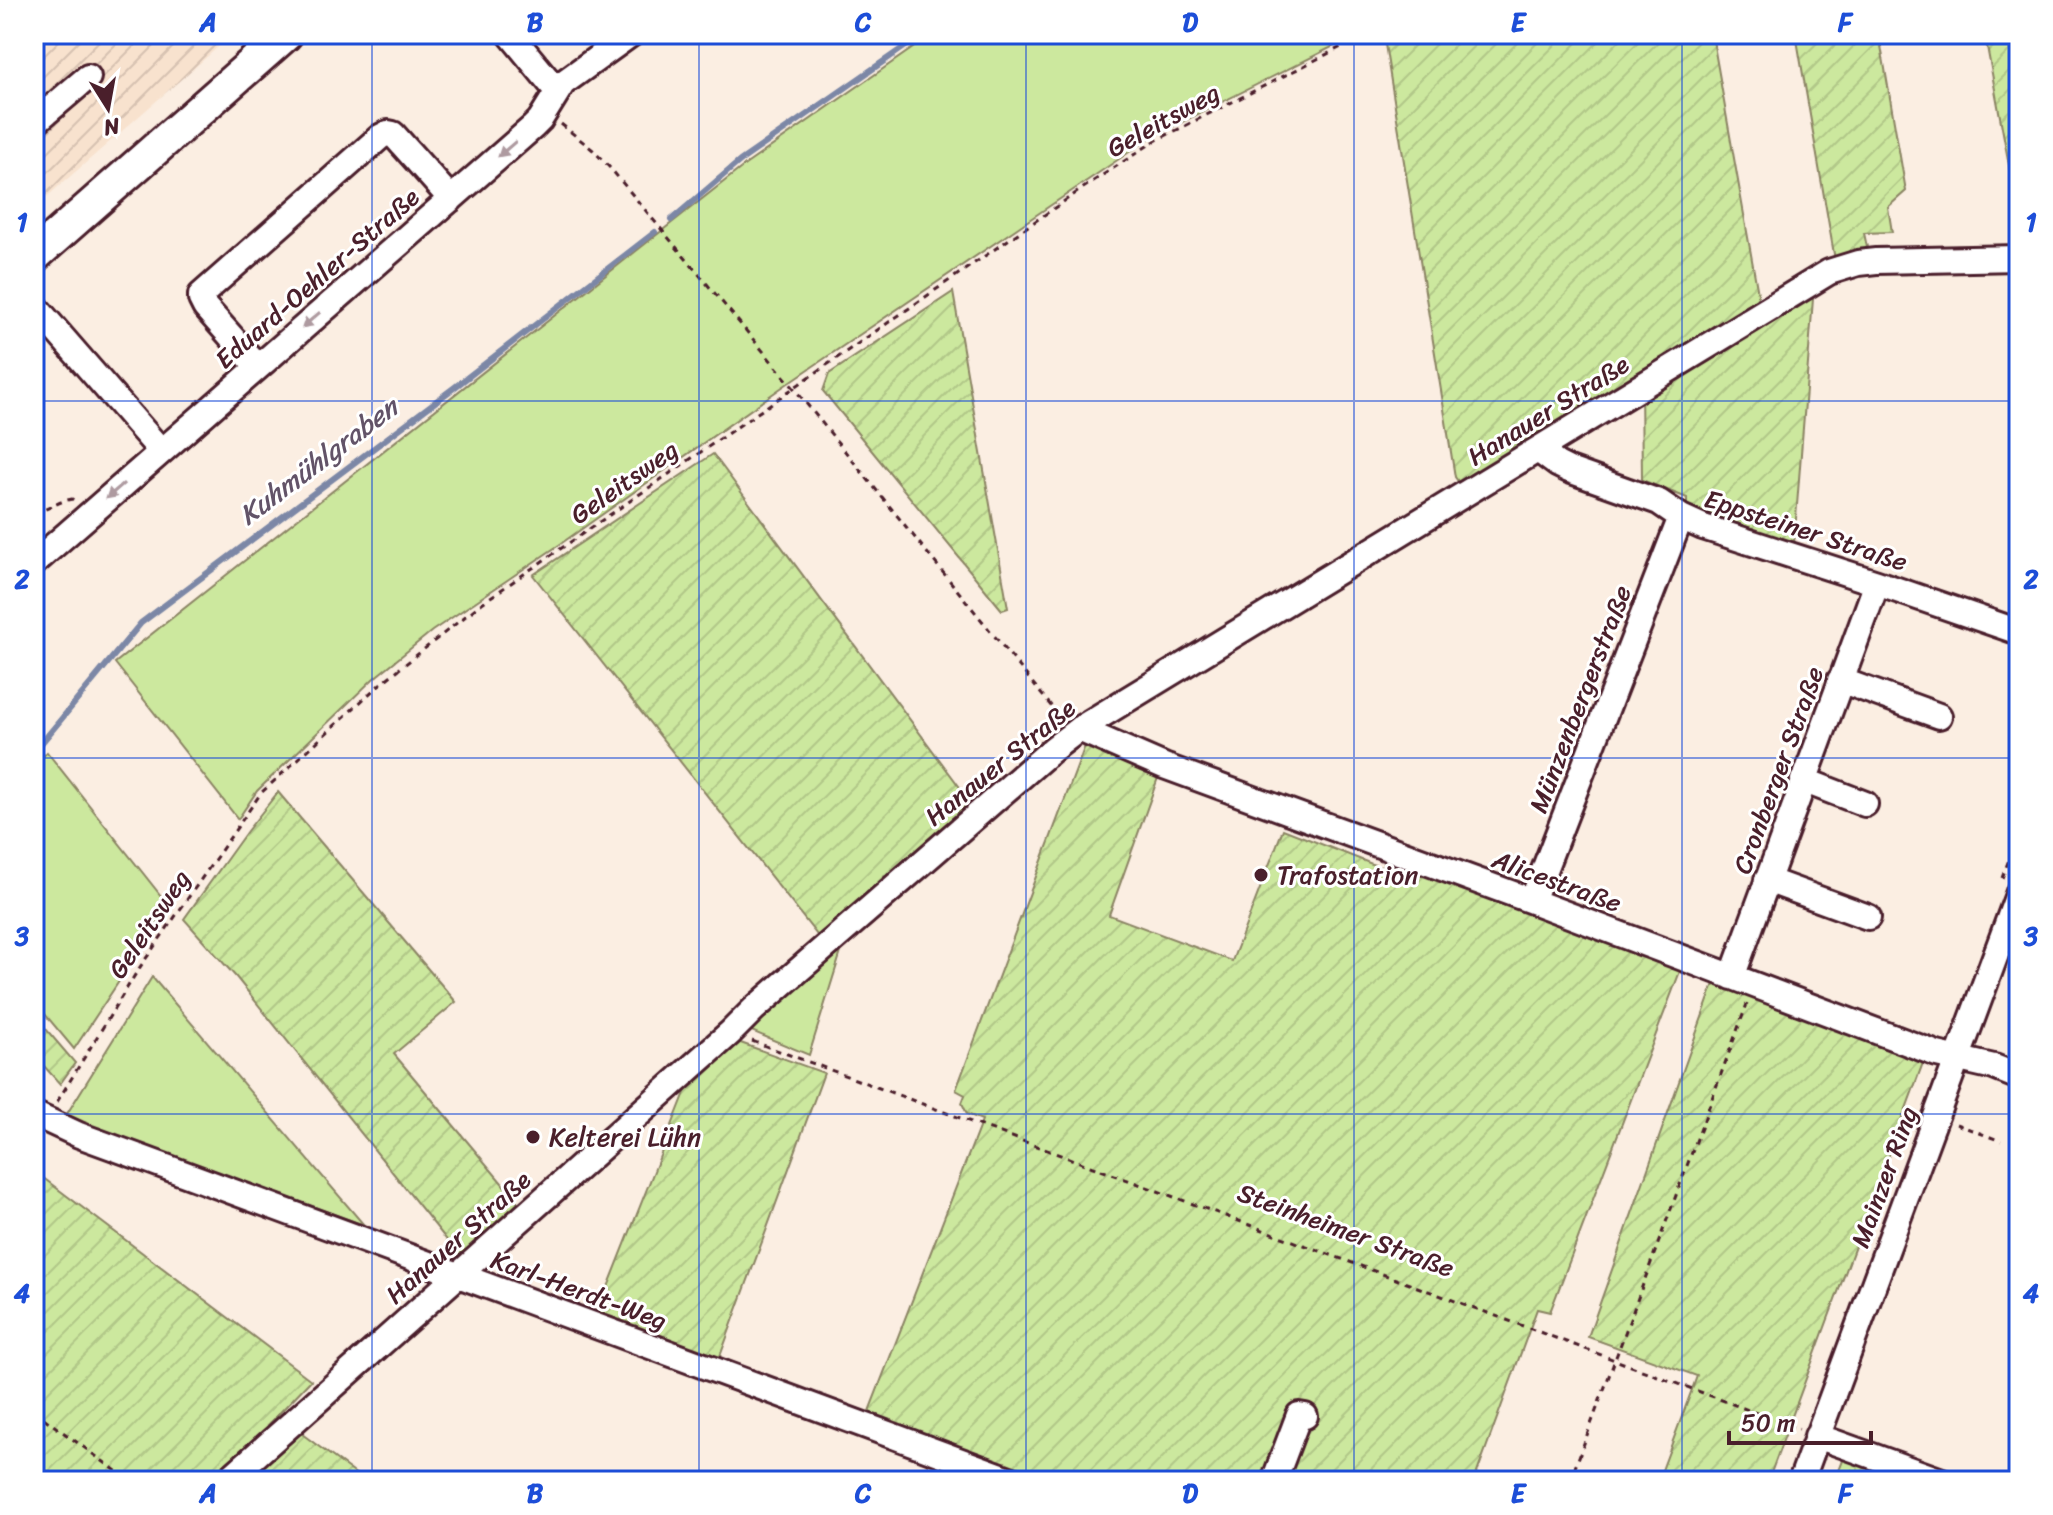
<svg xmlns="http://www.w3.org/2000/svg" width="2053" height="1515" font-family="Sriracha,sans-serif">
  <defs>
    <pattern id="industrial-furrows" width="10" height="10" patternUnits="userSpaceOnUse" patternTransform="scale(2)"><rect width="10" height="10" fill="#f8e2ce"/><path d="M-1 1l2-2M0 10L10 0M9 11l2-2" fill="none" stroke="#d6c1b1"/></pattern>
    <pattern id="park-tufts" width="24" height="20" patternUnits="userSpaceOnUse" patternTransform="scale(2)"><rect width="24" height="20" fill="#cce89e"/><path d="M3 7l-1-3M5 7V3M7 7l1-3M15 17l-1-3M17 17v-4M19 17l1-3" fill="none" stroke="#b1c788"/></pattern>
    <pattern id="garden-furrows" width="10" height="10" patternUnits="userSpaceOnUse" patternTransform="scale(2)"><rect width="10" height="10" fill="#cce89e"/><path d="M-1 1l2-2M0 10L10 0M9 11l2-2" fill="none" stroke="#b1c788"/></pattern>
  </defs>
  <rect width="100%" height="100%" fill="#fbeee2"/>
  <filter id="ink" filterUnits="userSpaceOnUse"><feTurbulence type="fractalNoise" baseFrequency=".0125" numOctaves="2"/><feDisplacementMap in="SourceGraphic" scale="16" xChannelSelector="R" yChannelSelector="G"/><feConvolveMatrix kernelMatrix="1 2 1 2 8 2 1 2 1" color-interpolation-filters="sRGB"/></filter>
  <g filter="url(#ink)">
    <path fill="url(#industrial-furrows)" d="M 34,34 L 233,34 L 34,208 Z"/>
    <path fill="#cce89e" stroke="#8b8464" stroke-width="2" d="M 933,34 L 1358,34 L 1150,138 L 781,388 L 559,545 L 432,631 L 373,679 L 257,791 L 238,819 L 115,663 L 745,165 Z
      M 47,752 L 169,906 L 74,1049 L 34,1001 L 34,767 Z
      M 845,939 L 809,1055 L 749,1030 Z
      M 152,977 L 364,1225 L 65,1117 Z"/>
    <path fill="url(#park-tufts)" stroke="#8b8464" stroke-width="2" d="M 1844,1458 L 1904,1481 L 1835,1481 Z"/>
    <path fill="url(#garden-furrows)" stroke="#8b8464" stroke-width="2" d="M 1393,34 L 1712,34 L 1758,294 L 1757,322 L 1814,286 L 1794,544 L 1687,505 L 1687,498 L 1642,480 L 1641,384 L 1463,488 L 1455,477 L 1384,38 Z
      M 1796,34 L 1879,34 L 1906,191 L 1888,207 L 1892,232 L 1864,233 L 1868,252 L 1835,260 Z
      M 1985,34 L 2019,34 L 2019,219 L 1988,52 Z
      M 953,292 L 1008,608 L 1002,610 L 823,391 L 829,374 Z
      M 713,454 L 976,809 L 821,940 L 533,575 Z
      M 1086,743 L 1160,772 L 1109,915 L 1232,961 L 1283,829 L 1382,868 L 1387,856 L 1682,966 L 1550,1312 L 1537,1309 L 1474,1481 L 1053,1481 L 868,1414 L 982,1120 L 967,1114 L 962,1103 L 965,1095 L 956,1090 Z
      M 278,792 L 456,1002 L 394,1054 L 522,1207 L 462,1259 L 236,977 L 184,919 L 247,831 Z
      M 1716,978 L 1924,1060 L 1768,1481 L 1658,1481 L 1697,1376 L 1588,1337 Z
      M 34,1015 L 75,1063 L 60,1084 L 34,1055 Z
      M 735,1041 L 824,1073 L 719,1359 L 597,1315 L 692,1075 Z
      M 34,1171 L 311,1380 L 268,1425 L 275,1432 L 219,1481 L 34,1481 Z
      M 294,1428 L 365,1481 L 233,1481 Z"/>
    <g fill="none" stroke-linecap="round" stroke-linejoin="round">
      <path stroke="#7b87a6" stroke-width="6" d="M 671,220 L 740,161 L 923,34
        M 34,752 L 141,623 L 455,387 L 655,232"/>
      <g stroke="#4a1f2b" stroke-width="30">
        <path id="minor" d="M 510,34 L 557,91
          M 34,123 L 88,77
          M 34,305 L 161,451
          M 258,367 L 205,307 L 201,299 L 201,295 L 380,137 L 388,133 L 393,134 L 451,199
          M 1538,450 L 1557,464 L 1569,470 L 1659,502 L 1681,517 L 1703,527 L 1877,583 L 2019,632
          M 34,563 L 533,127 L 540,120 L 563,83 L 631,34
          M 1840,680 L 1939,716
          M 1079,729 L 1164,766 L 1532,901 L 1937,1054 L 1994,1067 L 2019,1077
          M 1803,780 L 1865,804
          M 1767,880 L 1868,917
          M 1532,901 L 1681,517
          M 1732,977 L 1877,583
          M 34,1114 L 79,1135 L 142,1158 L 1015,1481
          M 1817,1436 L 1942,1481
          M 227,1481 L 730,1033 L 754,1009 L 1053,749 L 1079,729 L 1829,272 L 1858,263 L 1876,261 L 2019,258
          M 1274,1481 L 1299,1415 L 1305,1416
          M 1801,1481 L 2019,892"/>
      </g>
      <g stroke="#4a1f2b" stroke-width="38">
        <path id="major" d="M 34,256 L 286,34"/>
      </g>
      <path stroke="#4a1f2b" stroke-width="3" stroke-dasharray="6 6" stroke-linecap="butt" d="M 561,124 L 593,150 L 611,169 L 793,387 L 1060,717
        M 34,513 C 48,510 58,501 72,499 L 75,501
        M 2002,878 L 2019,833
        M 752,1041 L 1615,1360 L 1799,1429
        M 57,1102 L 138,970 L 261,793 L 379,685 L 482,603 L 1092,182 L 1155,141 L 1367,34
        M 1956,1124 L 2001,1141
        M 34,1411 L 130,1481
        M 1570,1481 L 1747,1004"/>
      <use href="#minor" stroke="#fff" stroke-width="24"/>
      <use href="#major" stroke="#fff" stroke-width="32"/>
    </g>
    <defs><path id="oneway-solid" d="M-6-.8H1V-3.2L6.5 0L1 3.2V.8H-6Z" transform="scale(2)"/></defs>
    <g fill="#ae9aa0">
      <use href="#oneway-solid" transform="translate(507 149) rotate(139)"/>
      <use href="#oneway-solid" transform="translate(311 320) rotate(139)"/>
      <use href="#oneway-solid" transform="translate(115 491) rotate(139)"/>
    </g>
  </g>
  <path fill="none" stroke="#1d4ed8" stroke-width="2" stroke-opacity="0.55" d="M 372,34 L 372,1481M 699,34 L 699,1481M 1026,34 L 1026,1481M 1354,34 L 1354,1481M 1682,34 L 1682,1481M 34,401 L 2019,401M 34,758 L 2019,758M 34,1114 L 2019,1114"/>
  <g fill="#4a1f2b" stroke="#fff" stroke-width="3">
    <circle cx="1261" cy="875" r="8"/>
    <circle cx="533" cy="1137" r="8"/>
  </g>
  <g text-anchor="middle" dominant-baseline="central" stroke-width="6" stroke-linejoin="round" paint-order="stroke">
    <g font-size="26" fill="#4a1f2b" stroke="#fff">
      <text transform="translate(1163 120) rotate(-29)">Geleitsweg</text>
      <text transform="translate(317 278) rotate(-41)">Eduard-Oehler-Straße</text>
      <text transform="translate(1548 410) rotate(-32)">Hanauer Straße</text>
      <text transform="translate(624 482) rotate(-35)">Geleitsweg</text>
      <text transform="translate(1806 530) rotate(18)">Eppsteiner Straße</text>
      <text transform="translate(1580 699) rotate(-69)">Münzenbergerstraße</text>
      <text transform="translate(1000 762) rotate(-39)">Hanauer Straße</text>
      <text transform="translate(1778 770) rotate(-70)">Cronberger Straße</text>
      <text transform="translate(1557 881) rotate(20)">Alicestraße</text>
      <text transform="translate(149 924) rotate(-56)">Geleitsweg</text>
      <text transform="translate(1884 1177) rotate(-70)">Mainzer Ring</text>
      <text transform="translate(1346 1230) rotate(20)">Steinheimer Straße</text>
      <text transform="translate(458 1237) rotate(-42)">Hanauer Straße</text>
      <text transform="translate(579 1290) rotate(20)">Karl-Herdt-Weg</text>
    </g>
    <g font-size="26" fill="#4a1f2b" stroke="#fff" text-anchor="start">
      <text x="1277" y="875">Trafostation</text>
      <text x="549" y="1137">Kelterei Lühn</text>
    </g>
    <g font-size="28" font-style="italic" fill="#625368" stroke="#fff">
      <text transform="translate(318 461) rotate(-37)">Kuhmühlgraben</text>
    </g>
  </g>
  <rect width="2053" height="1515" fill="none" stroke="#fff" stroke-width="88"/>
  <g transform="translate(108 108) rotate(169)" stroke="#ffffff" stroke-width="6" paint-order="stroke">
  <path d="M0-6L14 30L0 20L-14 30Z" fill="#4a1f2b"/>
  <text y="-12" font-size="22" font-weight="bold" text-anchor="middle" fill="#4a1f2b">N</text>
  </g>
  <path d="M1729 1431v12h142v-12" fill="none" stroke="#4a1f2b" stroke-width="4"/>
  <text x="1741" y="1431" font-size="24" fill="#4a1f2b" stroke="#ffffff" stroke-width="6" paint-order="stroke">50 m</text>
  <rect x="44" y="44" width="1965" height="1427" fill="none" stroke="#1d4ed8" stroke-width="3"/>
  <g font-size="26" text-anchor="middle" font-weight="bold" fill="#1d4ed8">
    <text x="208" y="31">A</text>
    <text x="535" y="31">B</text>
    <text x="863" y="31">C</text>
    <text x="1190" y="31">D</text>
    <text x="1518" y="31">E</text>
    <text x="1845" y="31">F</text>
    <text x="22" y="231">1</text>
    <text x="2031" y="231">1</text>
    <text x="22" y="588">2</text>
    <text x="2031" y="588">2</text>
    <text x="22" y="945">3</text>
    <text x="2031" y="945">3</text>
    <text x="22" y="1302">4</text>
    <text x="2031" y="1302">4</text>
    <text x="208" y="1502">A</text>
    <text x="535" y="1502">B</text>
    <text x="863" y="1502">C</text>
    <text x="1190" y="1502">D</text>
    <text x="1518" y="1502">E</text>
    <text x="1845" y="1502">F</text>
  </g>
</svg>
